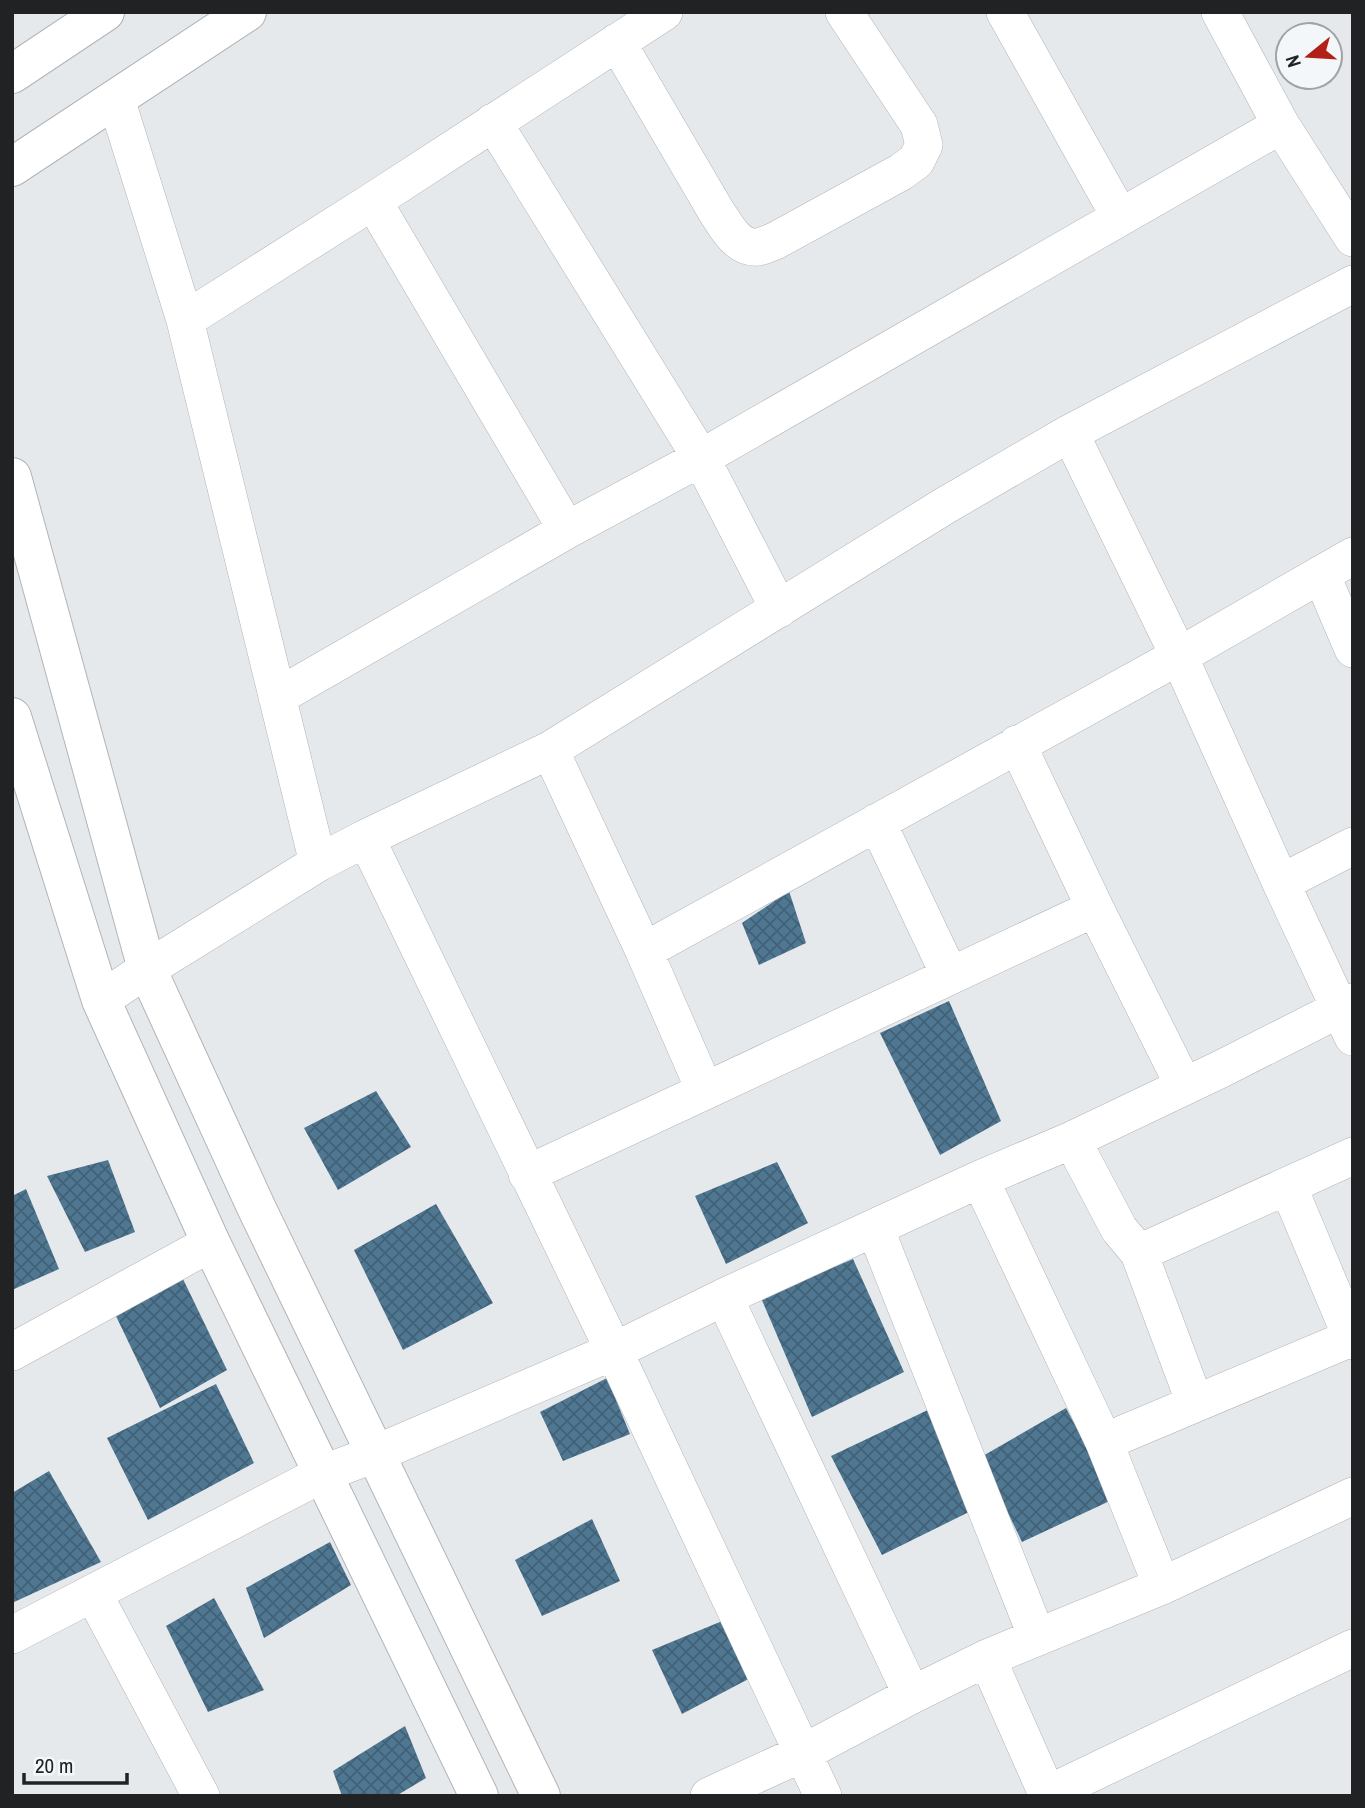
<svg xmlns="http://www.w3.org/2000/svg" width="1365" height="1808" font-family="'Archivo Narrow',sans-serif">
  <defs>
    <pattern id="building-cross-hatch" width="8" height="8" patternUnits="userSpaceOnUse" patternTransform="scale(1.75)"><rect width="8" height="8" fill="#4f7792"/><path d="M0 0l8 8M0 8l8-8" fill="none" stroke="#416177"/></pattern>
  </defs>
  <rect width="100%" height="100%" fill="#e6e9ec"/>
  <path fill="url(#building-cross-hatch)" d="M 789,891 L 806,943 L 759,965 L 742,923 Z
    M 949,1001 L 1001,1121 L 940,1155 L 880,1033 Z
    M 376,1091 L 411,1147 L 338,1190 L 304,1128 Z
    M 108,1160 L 135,1232 L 85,1252 L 47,1176 Z
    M 777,1162 L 808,1223 L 726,1264 L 695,1196 Z
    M 26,1189 L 59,1269 L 12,1290 L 12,1196 Z
    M 436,1204 L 493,1303 L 403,1350 L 354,1250 Z
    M 853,1259 L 904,1372 L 812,1417 L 761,1298 Z
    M 183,1279 L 227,1370 L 160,1408 L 115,1314 Z
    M 607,1378 L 630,1434 L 563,1461 L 540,1412 Z
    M 216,1384 L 254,1463 L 148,1520 L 107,1438 Z
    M 932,1408 L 975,1509 L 882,1555 L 831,1456 Z
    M 1066,1408 L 1114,1499 L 1022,1542 L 981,1457 Z
    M 49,1471 L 101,1562 L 12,1603 L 12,1493 Z
    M 592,1519 L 620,1581 L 542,1616 L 515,1560 Z
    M 330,1542 L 351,1585 L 264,1638 L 246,1588 Z
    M 214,1598 L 264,1690 L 208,1712 L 166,1626 Z
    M 727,1619 L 758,1674 L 682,1714 L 652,1650 Z
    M 405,1726 L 426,1778 L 396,1796 L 342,1796 L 333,1771 Z"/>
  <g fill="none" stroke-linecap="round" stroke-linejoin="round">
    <g stroke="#b1b4b7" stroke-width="38">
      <path id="minor" d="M 1005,12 L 1120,217
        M 1220,12 L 1281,125 L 1353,238
        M 617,42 L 716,211 C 726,226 737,249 758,247 C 763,246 770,243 775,241 L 901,172 L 916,161 L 924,145 L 919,125 L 844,12
        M 116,99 L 185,320 L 318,863
        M 493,122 L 701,458 L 779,609
        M 373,201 L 567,530
        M 185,320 L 373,201 L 664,12
        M 1070,433 L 1179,656 L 1281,883 L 1353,1037
        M 1321,574 L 1353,649
        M 277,697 L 567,530 L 701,458 L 1281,125
        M 1017,744 L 1095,908
        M 550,750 L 644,951 L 1179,656 L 1353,556
        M 877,822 L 950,976
        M 366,838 L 614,1351 L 823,1796
        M 1281,883 L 1353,846
        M 101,1000 L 147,969 L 318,863 L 366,838 L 550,750 L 946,505 L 1070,433 L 1353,284
        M 705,1091 L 1095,908 L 1184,1086
        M 1072,1140 L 1119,1229 L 1139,1253 L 1195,1403
        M 527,1174 L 705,1091 L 644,951
        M 980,1179 L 1104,1442 L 1162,1586
        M 1288,1186 L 1353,1341
        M 875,1228 L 1037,1637
        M 1139,1253 L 1353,1156
        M 724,1297 L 912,1695
        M 12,1352 L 211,1243
        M 1104,1442 L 1351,1338
        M 93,1593 L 201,1796
        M 12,1635 L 324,1473 L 375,1454 L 614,1351 L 724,1297 L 980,1179 L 1072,1140 L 1221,1069 L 1353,1002
        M 987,1658 L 1048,1796
        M 1048,1794 L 1353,1648
        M 709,1796 L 803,1753 L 912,1695 L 987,1658 L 1162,1586 L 1353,1496"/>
    </g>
    <g stroke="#b1b4b7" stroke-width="40">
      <path id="tertiary" d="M 12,74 L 105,12
        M 12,167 L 247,12
        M 12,477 L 147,969 L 257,1209 L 541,1796
        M 12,717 L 101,1000 L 211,1243 L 479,1796"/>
    </g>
    <use href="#minor" stroke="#fff" stroke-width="37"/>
    <use href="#tertiary" stroke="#fff" stroke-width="38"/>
  </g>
  <rect width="1365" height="1808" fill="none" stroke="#212223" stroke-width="28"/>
  <g transform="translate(1309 56) rotate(252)"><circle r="33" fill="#f4f7f9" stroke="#a0a2a3" stroke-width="2"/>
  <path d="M0-5L12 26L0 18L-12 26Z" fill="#b12118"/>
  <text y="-10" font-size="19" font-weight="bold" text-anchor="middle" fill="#212223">N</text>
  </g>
  <path d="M24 1773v10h103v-10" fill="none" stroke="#212223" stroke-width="3.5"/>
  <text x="35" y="1773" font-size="21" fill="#212223" stroke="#f4f7f9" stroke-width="5" paint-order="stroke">20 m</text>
</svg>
